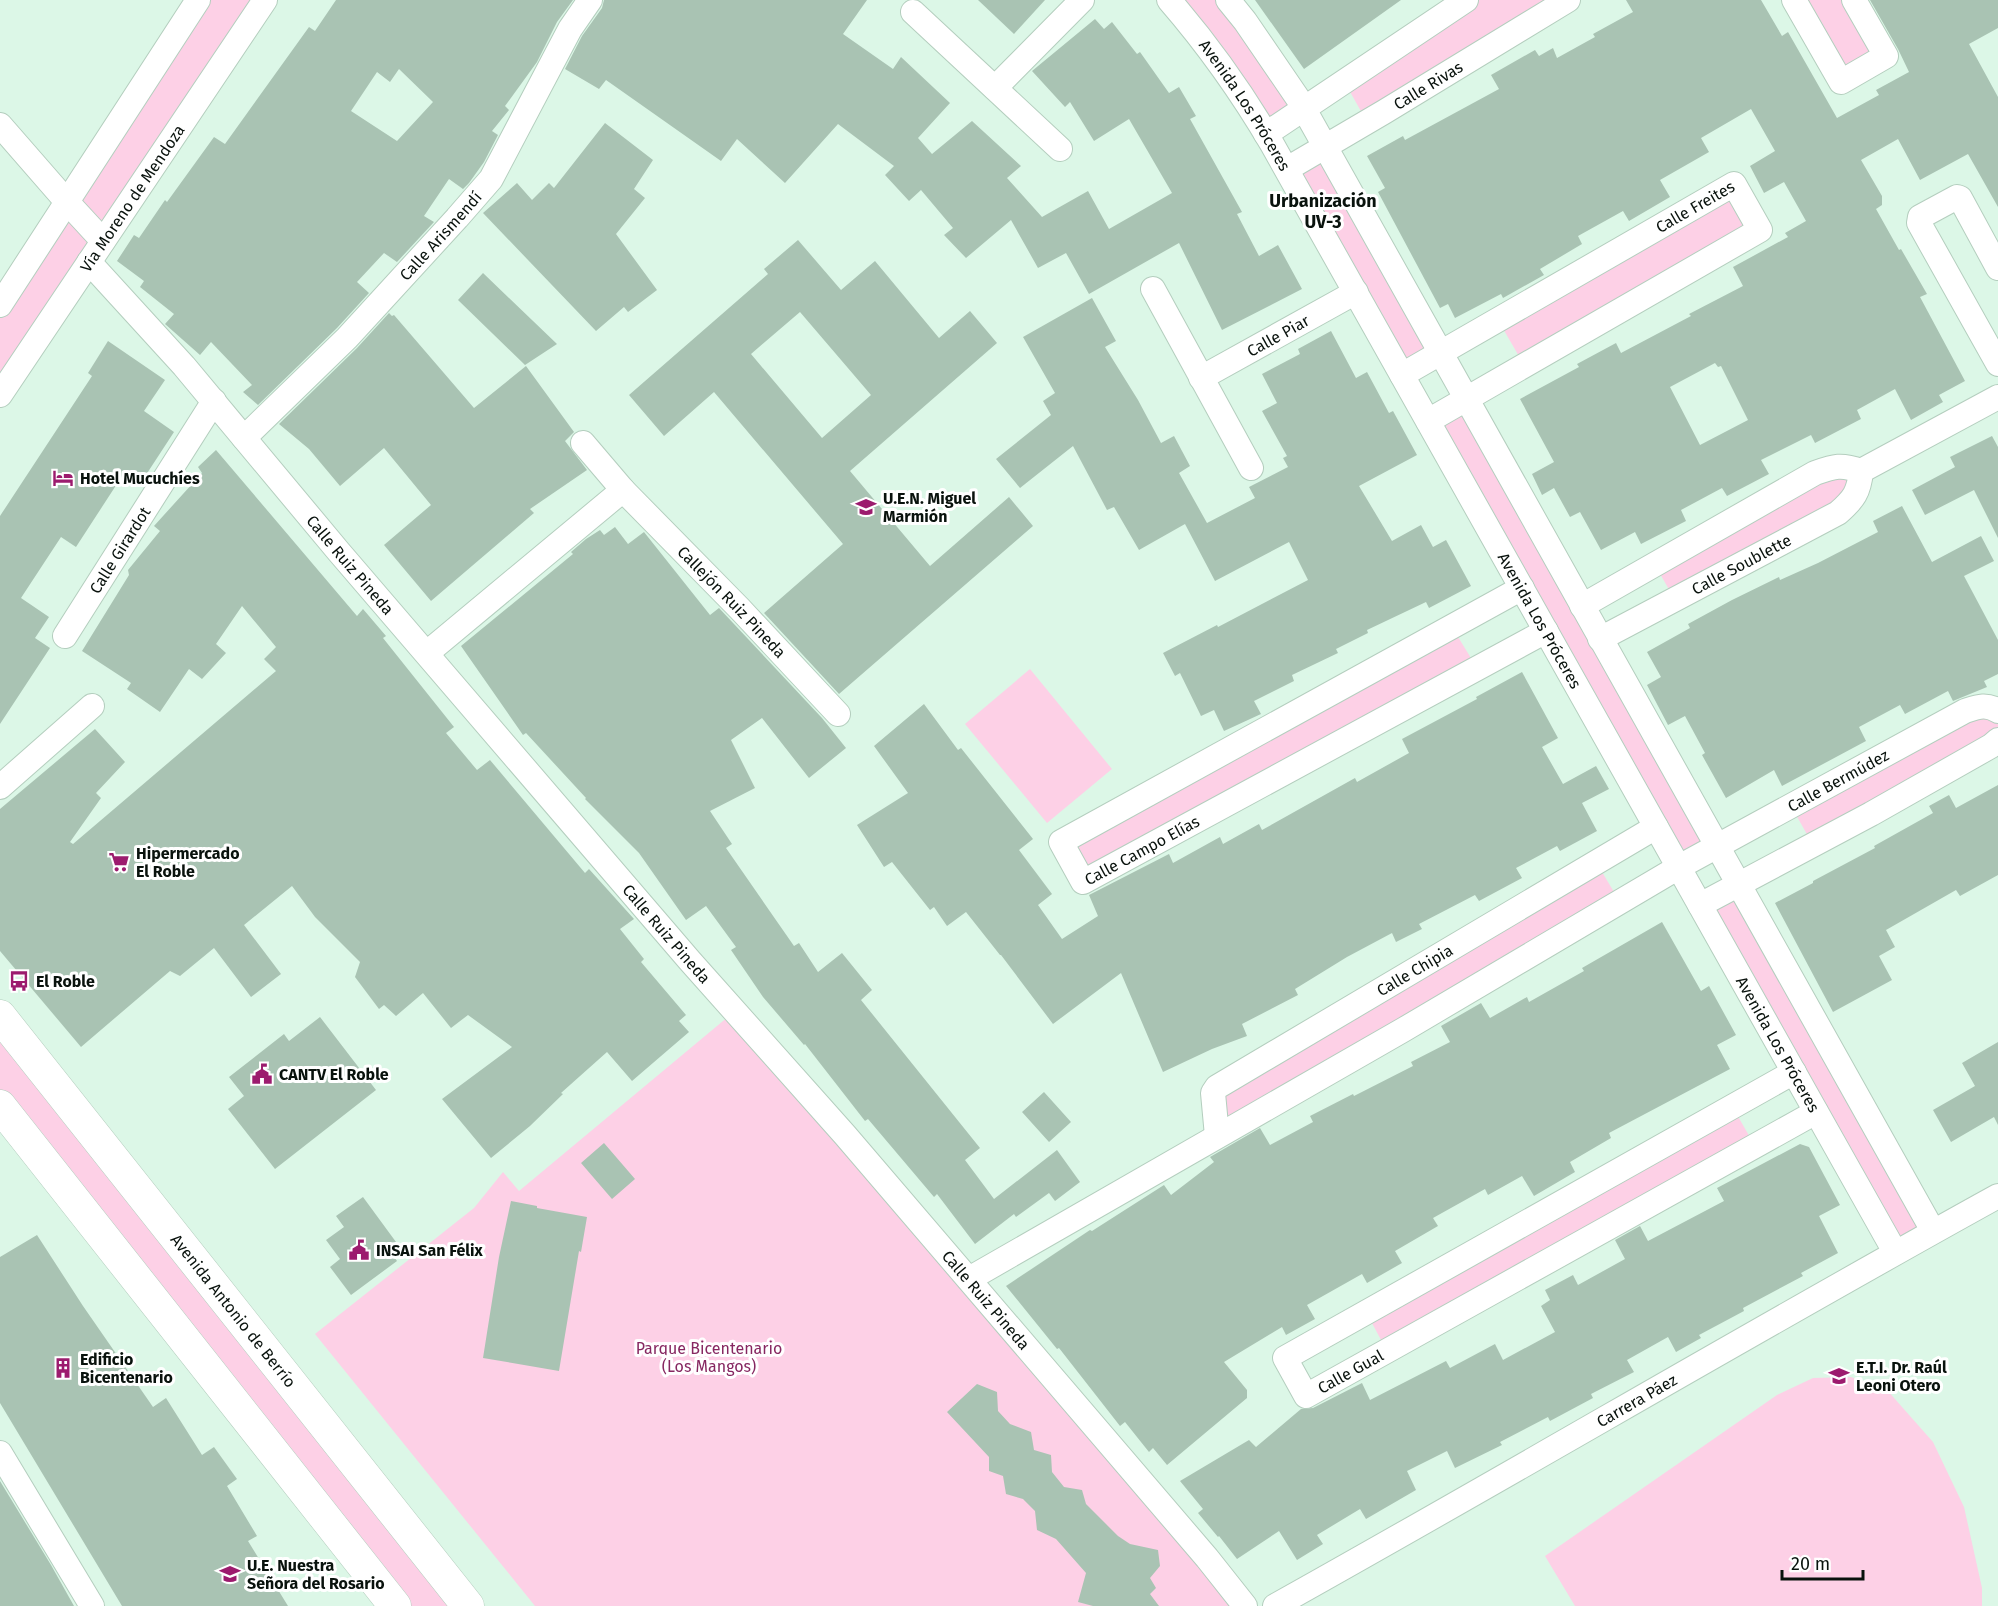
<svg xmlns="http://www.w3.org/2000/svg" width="1998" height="1606" font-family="'Fira Sans',sans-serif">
  <rect width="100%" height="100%" fill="#dcf7e7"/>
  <path fill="#fdd0e6" d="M 198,0 L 264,0 L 0,391 L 0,309 Z
    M 1169,0 L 1228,0 L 1299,100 L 1266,134 Z
    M 1466,0 L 1568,0 L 1367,122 L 1344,81 Z
    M 1794,0 L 1854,0 L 1886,56 L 1841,82 Z
    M 1325,146 L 1441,352 L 1402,375 L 1287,169 Z
    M 1734,184 L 1760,230 L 1524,365 L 1498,320 Z
    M 1467,399 L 1717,846 L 1679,867 L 1428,421 Z
    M 1834,466 L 1860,486 L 1675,600 L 1655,565 Z
    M 1452,627 L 1477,668 L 1083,882 L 1061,842 Z
    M 1030,669 L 1112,769 L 1047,823 L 965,724 Z
    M 1965,711 L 1998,711 L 1998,740 L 1813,845 L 1791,806 Z
    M 1596,862 L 1620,902 L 1217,1136 L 1217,1087 Z
    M 1738,884 L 1933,1231 L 1895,1252 L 1700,905 Z
    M 735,1011 L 1245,1606 L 535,1606 L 315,1334 L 474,1208 L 503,1172 L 519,1191 Z
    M 0,1016 L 468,1606 L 395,1606 L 0,1106 Z
    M 1732,1106 L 1755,1146 L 1387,1351 L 1366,1312 Z
    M 1851,1377 L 1887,1390 L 1933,1442 L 1964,1507 L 1982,1588 L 1982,1606 L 1575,1606 L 1545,1556 L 1777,1395 L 1813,1378 Z"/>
  <path fill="#a9c3b3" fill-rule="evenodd" d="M 336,0 L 573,0 L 557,22 L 537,62 L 505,106 L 509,110 L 492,131 L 498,135 L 484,162 L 469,183 L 463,189 L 449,179 L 424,216 L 434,222 L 397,262 L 384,253 L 357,282 L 369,293 L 337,328 L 258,405 L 243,392 L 252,385 L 211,342 L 200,355 L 165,324 L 174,314 L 140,287 L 144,281 L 117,261 L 134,235 L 139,238 L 165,200 L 167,202 L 214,137 L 225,144 L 309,27 L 315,31 ZM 399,69 L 433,102 L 397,141 L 351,111 L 377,72 L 390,82 Z
    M 604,0 L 867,0 L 843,34 L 893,69 L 901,57 L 950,103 L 918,138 L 932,154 L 972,121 L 1021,166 L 1007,178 L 1042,217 L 1088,191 L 1109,229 L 1172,193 L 1129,119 L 1094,141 L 1070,102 L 1065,107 L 1032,71 L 1095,19 L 1104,29 L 1112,22 L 1137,54 L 1140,52 L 1169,93 L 1179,87 L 1196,116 L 1190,119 L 1242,212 L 1237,214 L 1259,256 L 1278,245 L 1302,289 L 1222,330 L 1179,243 L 1089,294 L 1066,253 L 1038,268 L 1011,220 L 966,258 L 944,235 L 953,228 L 921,190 L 909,201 L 885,175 L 894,166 L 838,124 L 785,183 L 737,139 L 721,161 L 606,80 L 599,89 L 565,69 L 582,36 L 602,8 Z
    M 978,0 L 1045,0 L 1014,34 Z
    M 1255,0 L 1401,0 L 1304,69 Z
    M 1626,0 L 1761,0 L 1782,36 L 1788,32 L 1837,118 L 1879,95 L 1876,90 L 1909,72 L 1898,49 L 1870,0 L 1998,0 L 1998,28 L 1969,44 L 1998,97 L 1998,207 L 1968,154 L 1920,180 L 1898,139 L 1861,160 L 1882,196 L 1882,205 L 1876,209 L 1899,250 L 1901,249 L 1927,294 L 1920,297 L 1965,381 L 1939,395 L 1943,402 L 1911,420 L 1895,389 L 1857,410 L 1861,419 L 1815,443 L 1811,435 L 1761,460 L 1769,474 L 1727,496 L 1722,488 L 1681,510 L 1686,521 L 1641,544 L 1635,532 L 1601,550 L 1580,512 L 1570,517 L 1554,488 L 1542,495 L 1532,474 L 1554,462 L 1520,399 L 1579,367 L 1577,364 L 1616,343 L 1621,353 L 1691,316 L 1689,314 L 1743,286 L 1733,267 L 1788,237 L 1785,233 L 1806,221 L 1784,182 L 1764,193 L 1750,166 L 1775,151 L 1751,109 L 1701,138 L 1709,152 L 1660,180 L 1670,197 L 1629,221 L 1623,211 L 1578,236 L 1582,244 L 1540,269 L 1544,275 L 1503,298 L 1501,294 L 1455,318 L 1448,304 L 1440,308 L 1378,192 L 1385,188 L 1367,156 L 1403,136 L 1405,140 L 1499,89 L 1491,75 L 1535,50 L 1539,56 L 1553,48 L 1557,58 L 1595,37 L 1593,34 L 1633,12 ZM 1715,363 L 1718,367 L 1721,366 L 1748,420 L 1700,445 L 1670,387 Z
    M 605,123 L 653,160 L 634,189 L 645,198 L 616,234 L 657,290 L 628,312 L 624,307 L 596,331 L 483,213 L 517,183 L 532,200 L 549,183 L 554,188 Z
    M 798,240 L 841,290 L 875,261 L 939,338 L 970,311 L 997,343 L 850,471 L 930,566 L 1009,497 L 1033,526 L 839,694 L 764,613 L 843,544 L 714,392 L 664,436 L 629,395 L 768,274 L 764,269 ZM 800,312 L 871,395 L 822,438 L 751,354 Z
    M 483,273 L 557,344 L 525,365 L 458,300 Z
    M 1092,298 L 1116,341 L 1105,347 L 1138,400 L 1161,443 L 1174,436 L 1190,466 L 1179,473 L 1207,523 L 1255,498 L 1249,487 L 1288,467 L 1283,458 L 1287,456 L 1262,411 L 1277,403 L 1262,374 L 1300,354 L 1298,349 L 1331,331 L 1356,378 L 1367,372 L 1389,413 L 1393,411 L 1417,455 L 1359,486 L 1392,541 L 1421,525 L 1433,547 L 1446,540 L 1471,586 L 1429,608 L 1426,602 L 1367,630 L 1368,633 L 1336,649 L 1338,653 L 1292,675 L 1294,681 L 1254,701 L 1261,714 L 1224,731 L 1214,710 L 1201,716 L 1180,673 L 1175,676 L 1163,653 L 1217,625 L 1218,627 L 1308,580 L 1289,542 L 1215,581 L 1185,524 L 1139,550 L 1114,507 L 1107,510 L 1073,446 L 1020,488 L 996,459 L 1051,415 L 1043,401 L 1055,393 L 1023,337 Z
    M 389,313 L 392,316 L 394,315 L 474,408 L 526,366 L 574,432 L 565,441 L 587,470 L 530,509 L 534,513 L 431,601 L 384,545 L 431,505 L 384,448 L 340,486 L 309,449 L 279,424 L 357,348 Z
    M 108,341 L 165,380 L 144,411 L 174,432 L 142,481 L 126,470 L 76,547 L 61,537 L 21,598 L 49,617 L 35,638 L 50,648 L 0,724 L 0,516 L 92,376 L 88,373 Z
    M 1992,436 L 1998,447 L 1998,538 L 1974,490 L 1925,515 L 1912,490 L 1955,467 L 1950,457 Z
    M 216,450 L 357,616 L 363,609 L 386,636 L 383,638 L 454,727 L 446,733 L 477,770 L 490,760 L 585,873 L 589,869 L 634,919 L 620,929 L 644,959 L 641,962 L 686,1015 L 679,1021 L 689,1032 L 632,1081 L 607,1052 L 561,1093 L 563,1094 L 530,1126 L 491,1158 L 442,1099 L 512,1047 L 468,1015 L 451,1028 L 423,993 L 396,1016 L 384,1005 L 379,1009 L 355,977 L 360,962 L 315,917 L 292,886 L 244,925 L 281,974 L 251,997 L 214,948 L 180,976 L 170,971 L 81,1047 L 0,951 L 0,809 L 95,729 L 125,762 L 96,793 L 101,798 L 70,842 L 73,844 L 276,671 L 264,659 L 276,647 L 242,606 L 216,644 L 226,653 L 202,679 L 189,669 L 160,712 L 127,689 L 131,683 L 82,651 L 129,575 L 128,570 L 160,531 L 154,526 L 202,473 L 198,467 Z
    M 1902,506 L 1932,562 L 1981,536 L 1994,561 L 1964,576 L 1998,640 L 1998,674 L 1984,681 L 1987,687 L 1953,701 L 1948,691 L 1905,714 L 1900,705 L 1859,727 L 1866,741 L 1782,786 L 1774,770 L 1726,798 L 1702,755 L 1705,753 L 1685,716 L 1668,725 L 1647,685 L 1661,677 L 1647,652 L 1690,628 L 1688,624 L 1732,600 L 1779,577 L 1780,580 L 1818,563 L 1878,532 L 1873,521 Z
    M 615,527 L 628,544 L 644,532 L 710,615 L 719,608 L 822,718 L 846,748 L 809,778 L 762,718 L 731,740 L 755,788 L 710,811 L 732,844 L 726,848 L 794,946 L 799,943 L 818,972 L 842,953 L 872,990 L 861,1000 L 980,1148 L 965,1160 L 994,1199 L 1057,1150 L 1080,1182 L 1055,1201 L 1049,1193 L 1016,1217 L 1014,1214 L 975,1244 L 937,1194 L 934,1197 L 868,1119 L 865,1121 L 805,1044 L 804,1045 L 763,997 L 731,950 L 736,947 L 706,906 L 686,920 L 639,853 L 585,799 L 586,798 L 526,733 L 523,735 L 461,646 L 573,554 L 571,552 L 586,539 L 600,530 L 604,535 Z
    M 1522,672 L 1558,738 L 1542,747 L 1563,784 L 1596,766 L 1609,789 L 1582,803 L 1597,831 L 1560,851 L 1557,846 L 1516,868 L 1522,878 L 1479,901 L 1475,895 L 1419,924 L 1422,929 L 1396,942 L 1392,933 L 1347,957 L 1295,989 L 1298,995 L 1242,1024 L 1247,1036 L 1212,1049 L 1163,1072 L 1121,973 L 1053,1024 L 1001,955 L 1000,955 L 966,912 L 947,926 L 934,907 L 930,910 L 892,862 L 884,867 L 857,825 L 908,793 L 874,746 L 924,704 L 958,750 L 961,748 L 1033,839 L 1019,850 L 1052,894 L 1038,905 L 1062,939 L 1098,916 L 1089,895 L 1169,854 L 1173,863 L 1220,837 L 1223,844 L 1259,824 L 1262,830 L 1355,778 L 1357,782 L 1409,753 L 1402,739 L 1477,699 L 1476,697 Z
    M 1998,785 L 1998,875 L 1960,896 L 1956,890 L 1886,930 L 1895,947 L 1879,956 L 1892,980 L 1833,1012 L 1775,903 L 1813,883 L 1813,881 L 1875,848 L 1874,846 L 1933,813 L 1929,806 L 1949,795 L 1956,808 Z
    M 1662,922 L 1701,991 L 1709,986 L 1736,1035 L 1717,1045 L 1730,1069 L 1609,1133 L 1611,1138 L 1570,1162 L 1575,1172 L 1534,1196 L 1522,1176 L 1488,1195 L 1485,1189 L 1433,1218 L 1438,1226 L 1395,1251 L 1402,1263 L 1367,1283 L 1362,1274 L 1307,1305 L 1315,1319 L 1286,1335 L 1282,1327 L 1224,1362 L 1247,1390 L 1247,1398 L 1167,1465 L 1153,1448 L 1149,1452 L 1125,1422 L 1120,1426 L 1059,1348 L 1057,1349 L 1006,1286 L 1090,1230 L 1092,1231 L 1164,1185 L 1171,1195 L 1214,1162 L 1210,1157 L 1260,1128 L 1270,1145 L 1313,1122 L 1310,1116 L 1353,1094 L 1354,1096 L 1413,1066 L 1411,1062 L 1450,1042 L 1441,1026 L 1481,1003 L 1490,1018 L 1527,997 L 1529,1002 L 1584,971 L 1582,968 Z
    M 320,1017 L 376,1090 L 275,1169 L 228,1109 L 244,1096 L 229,1077 L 284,1034 L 289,1041 Z
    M 1998,1042 L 1998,1125 L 1994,1117 L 1951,1142 L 1933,1110 L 1975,1086 L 1962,1063 Z
    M 1044,1092 L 1071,1122 L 1049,1142 L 1022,1112 Z
    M 604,1143 L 635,1179 L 612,1199 L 581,1163 Z
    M 1800,1144 L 1809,1147 L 1840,1205 L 1819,1216 L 1838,1253 L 1801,1273 L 1803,1276 L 1743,1308 L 1744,1311 L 1699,1335 L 1701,1338 L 1676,1352 L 1668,1337 L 1627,1360 L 1634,1372 L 1591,1394 L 1593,1398 L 1550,1421 L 1548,1417 L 1500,1442 L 1502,1445 L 1455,1468 L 1447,1451 L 1407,1471 L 1416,1490 L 1366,1519 L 1360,1509 L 1317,1535 L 1323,1544 L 1297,1560 L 1279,1531 L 1237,1559 L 1219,1536 L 1218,1537 L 1198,1513 L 1203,1509 L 1180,1481 L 1249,1440 L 1256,1447 L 1301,1409 L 1313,1408 L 1362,1383 L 1370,1400 L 1446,1361 L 1450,1368 L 1495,1344 L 1503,1360 L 1555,1332 L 1541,1306 L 1550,1300 L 1545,1290 L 1573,1275 L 1578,1285 L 1625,1259 L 1615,1240 L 1640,1226 L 1648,1241 L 1724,1201 L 1717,1188 Z
    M 363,1197 L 396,1242 L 388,1248 L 397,1261 L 351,1295 L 330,1267 L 340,1259 L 326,1240 L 344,1227 L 336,1216 Z
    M 511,1201 L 537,1206 L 537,1208 L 587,1217 L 581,1252 L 579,1251 L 559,1371 L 483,1358 L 499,1257 Z
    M 37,1235 L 83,1306 L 153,1407 L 166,1398 L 202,1455 L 214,1447 L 237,1479 L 227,1486 L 257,1536 L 248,1541 L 288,1606 L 122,1606 L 0,1403 L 0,1257 Z
    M 977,1384 L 997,1392 L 998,1411 L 1010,1424 L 1031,1432 L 1034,1450 L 1051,1455 L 1052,1472 L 1064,1487 L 1082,1490 L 1086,1504 L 1118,1536 L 1130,1544 L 1158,1550 L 1160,1566 L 1150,1578 L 1156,1588 L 1150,1594 L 1159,1606 L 1093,1606 L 1078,1602 L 1086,1573 L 1056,1539 L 1037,1530 L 1035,1511 L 1023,1499 L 1006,1494 L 1003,1476 L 989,1471 L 989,1457 L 947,1412 Z
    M 0,1481 L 51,1565 L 74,1606 L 0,1606 Z"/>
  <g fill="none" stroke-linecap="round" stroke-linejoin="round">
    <g stroke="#b4cebe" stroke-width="26">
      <g id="minor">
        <path id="s1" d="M 1169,0 C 1208,45 1242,93 1272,144 L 1895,1252"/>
        <path d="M 1228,0 L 1245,21 L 1299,100 L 1933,1231"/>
        <path d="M 1794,0 L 1841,82 L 1886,56 L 1854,0"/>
        <path d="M 913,12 L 1060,149"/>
        <path d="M 995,88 L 1082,0"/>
        <path d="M 0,125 L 68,203 L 103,241"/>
        <path d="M 1266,134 L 1466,0"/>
        <path id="s2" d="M 1287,169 L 1384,112 L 1568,0"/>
        <path id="s3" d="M 89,262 L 184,366 L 339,552 L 690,961 L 845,1135 L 1207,1558 L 1245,1606"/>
        <path d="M 1998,268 L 1960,198 L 1957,197 L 1920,217 L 1919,223 L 1998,364"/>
        <path d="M 1153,289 L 1251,468"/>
        <path d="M 0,305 L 198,0"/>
        <path id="s4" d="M 1402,375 L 1734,184 L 1760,230 L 1428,421"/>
        <path id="s5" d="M 1201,378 L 1356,292"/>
        <path id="s6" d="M 0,395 L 265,0"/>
        <path id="s7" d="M 244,438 L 347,338 L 457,218 L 491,179 L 570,29 L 590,0"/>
        <path d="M 583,443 L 623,490"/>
        <path id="s8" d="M 1522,588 L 1061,842 L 1083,882 L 1546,631"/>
        <path d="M 1582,606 L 1815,473 C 1835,466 1841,464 1861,471 L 1998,397"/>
        <path id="s9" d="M 65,636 L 214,401"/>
        <path id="s10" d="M 1600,639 L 1838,513 C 1854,499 1859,492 1861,471"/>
        <path id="s11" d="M 427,653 L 623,490 L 740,609 L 838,714"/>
        <path d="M 0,787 L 92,706"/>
        <path d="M 1700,905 L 1871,814 L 1991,746 L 1998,740"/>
        <path id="s12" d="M 1794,1072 L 1285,1358 L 1306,1396 L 1816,1112"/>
        <path id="s13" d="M 1217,1136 L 1213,1093 L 1217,1087 L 1656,827"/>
        <path id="s14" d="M 969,1279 L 1403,1030 L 1679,867 L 1965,711 C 1977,707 1986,703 1998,711"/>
        <path d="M 0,1453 L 92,1606"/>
        <path id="s15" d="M 1275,1606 C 1517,1471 1755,1330 1998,1196"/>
      </g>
    </g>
    <g stroke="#b4cebe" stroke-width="33">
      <g id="tertiary">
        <path id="s16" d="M 0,1016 L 468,1606"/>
        <path d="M 0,1106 L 395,1606"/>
      </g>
    </g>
    <use href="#minor" stroke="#fff" stroke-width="24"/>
    <use href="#tertiary" stroke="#fff" stroke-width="32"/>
  </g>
  <defs>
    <g id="hotel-bare" transform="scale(1.62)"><path d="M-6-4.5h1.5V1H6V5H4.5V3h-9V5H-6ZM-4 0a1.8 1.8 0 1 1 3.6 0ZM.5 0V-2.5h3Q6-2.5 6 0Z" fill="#9c1b6e" stroke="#fff" stroke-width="2.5" paint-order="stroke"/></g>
    <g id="school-bare" transform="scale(1.62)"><path d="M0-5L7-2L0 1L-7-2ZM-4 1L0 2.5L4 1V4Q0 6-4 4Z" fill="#9c1b6e" stroke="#fff" stroke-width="2.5" paint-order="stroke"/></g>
    <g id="supermarket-bare" transform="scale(1.62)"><path d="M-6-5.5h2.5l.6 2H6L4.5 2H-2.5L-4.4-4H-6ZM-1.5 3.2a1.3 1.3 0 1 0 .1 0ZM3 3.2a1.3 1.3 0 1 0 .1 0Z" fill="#9c1b6e" stroke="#fff" stroke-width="2.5" paint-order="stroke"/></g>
    <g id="bus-bare" transform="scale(1.62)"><path d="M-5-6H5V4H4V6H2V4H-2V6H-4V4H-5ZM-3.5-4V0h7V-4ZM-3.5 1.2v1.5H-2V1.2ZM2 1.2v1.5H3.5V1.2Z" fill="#9c1b6e" stroke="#fff" stroke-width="2.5" paint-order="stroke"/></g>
    <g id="civic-bare" transform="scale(1.62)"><path d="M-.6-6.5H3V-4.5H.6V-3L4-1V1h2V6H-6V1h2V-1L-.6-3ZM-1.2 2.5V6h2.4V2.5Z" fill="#9c1b6e" stroke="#fff" stroke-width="2.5" paint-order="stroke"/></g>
    <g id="building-bare" transform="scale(1.62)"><path d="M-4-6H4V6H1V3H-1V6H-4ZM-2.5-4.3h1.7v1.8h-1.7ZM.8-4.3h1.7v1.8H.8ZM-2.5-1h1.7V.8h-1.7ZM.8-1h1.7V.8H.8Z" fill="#9c1b6e" stroke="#fff" stroke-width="2.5" paint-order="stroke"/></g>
    <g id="university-bare" transform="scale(1.62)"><path d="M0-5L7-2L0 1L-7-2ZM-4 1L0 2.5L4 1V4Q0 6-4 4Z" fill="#9c1b6e" stroke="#fff" stroke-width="2.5" paint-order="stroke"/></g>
  </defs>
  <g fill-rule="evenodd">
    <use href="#hotel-bare" x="63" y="478"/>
    <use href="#school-bare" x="866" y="507"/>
    <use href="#supermarket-bare" x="119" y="862"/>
    <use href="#bus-bare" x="19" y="981"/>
    <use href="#civic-bare" x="262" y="1074"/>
    <use href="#civic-bare" x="359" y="1250"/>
    <use href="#building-bare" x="63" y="1368"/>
    <use href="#university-bare" x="1839" y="1376"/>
    <use href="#school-bare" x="230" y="1574"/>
  </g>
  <g text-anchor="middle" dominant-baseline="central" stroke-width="6" stroke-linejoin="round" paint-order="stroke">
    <g font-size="16" fill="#09120d" stroke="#fff">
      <text stroke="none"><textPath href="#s2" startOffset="164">Calle Rivas</textPath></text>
      <text stroke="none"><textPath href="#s1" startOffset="130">Avenida Los Próceres</textPath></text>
      <text stroke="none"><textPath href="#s6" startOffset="237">Vía Moreno de Mendoza</textPath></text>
      <text stroke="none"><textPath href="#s4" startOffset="338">Calle Freites</textPath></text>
      <text stroke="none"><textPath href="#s7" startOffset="282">Calle Arismendí</textPath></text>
      <text stroke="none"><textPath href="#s5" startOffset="88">Calle Piar</textPath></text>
      <text stroke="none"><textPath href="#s9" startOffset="102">Calle Girardot</textPath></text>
      <text stroke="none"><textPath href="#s3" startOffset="400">Calle Ruiz Pineda</textPath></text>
      <text stroke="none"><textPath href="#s10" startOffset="160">Calle Soublette</textPath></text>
      <text stroke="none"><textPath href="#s11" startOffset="411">Callejón Ruiz Pineda</textPath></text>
      <text stroke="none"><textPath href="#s1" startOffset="724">Avenida Los Próceres</textPath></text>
      <text stroke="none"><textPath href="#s14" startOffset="1002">Calle Bermúdez</textPath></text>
      <text stroke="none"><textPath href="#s8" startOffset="639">Calle Campo Elías</textPath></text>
      <text stroke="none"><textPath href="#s3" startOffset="886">Calle Ruiz Pineda</textPath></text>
      <text stroke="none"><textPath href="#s13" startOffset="280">Calle Chipia</textPath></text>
      <text stroke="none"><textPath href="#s1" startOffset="1210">Avenida Los Próceres</textPath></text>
      <text stroke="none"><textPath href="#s3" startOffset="1372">Calle Ruiz Pineda</textPath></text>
      <text stroke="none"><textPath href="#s16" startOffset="376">Avenida Antonio de Berrío</textPath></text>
      <text stroke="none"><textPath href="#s12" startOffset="678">Calle Gual</textPath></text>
      <text stroke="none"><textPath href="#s15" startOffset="416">Carrera Páez</textPath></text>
    </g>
    <g font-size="16" font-weight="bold" fill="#09120d" stroke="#fff" text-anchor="start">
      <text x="80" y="478">Hotel Mucuchíes</text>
      <text x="883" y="498">U.E.N. Miguel<tspan x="883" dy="18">Marmión</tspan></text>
      <text x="136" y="853">Hipermercado<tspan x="136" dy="18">El Roble</tspan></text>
      <text x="36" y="981">El Roble</text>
      <text x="279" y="1074">CANTV El Roble</text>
      <text x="376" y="1250">INSAI San Félix</text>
      <text x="80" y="1359">Edificio<tspan x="80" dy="18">Bicentenario</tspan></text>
      <text x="1856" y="1367">E.T.I. Dr. Raúl<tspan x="1856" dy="18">Leoni Otero</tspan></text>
      <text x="247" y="1565">U.E. Nuestra<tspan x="247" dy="18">Señora del Rosario</tspan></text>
    </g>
    <g font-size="16" fill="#862761" stroke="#fff">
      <text x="709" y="1348">Parque Bicentenario<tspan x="709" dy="18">(Los Mangos)</tspan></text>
    </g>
    <g font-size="18" font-weight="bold" fill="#09120d" stroke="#fff">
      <text x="1323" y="201">Urbanización<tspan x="1323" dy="21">UV-3</tspan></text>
    </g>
  </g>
  <path d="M1782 1570v9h81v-9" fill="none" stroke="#09120d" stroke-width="3"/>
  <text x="1791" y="1570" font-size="18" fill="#09120d" stroke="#ffffff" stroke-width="4.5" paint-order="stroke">20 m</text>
</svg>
